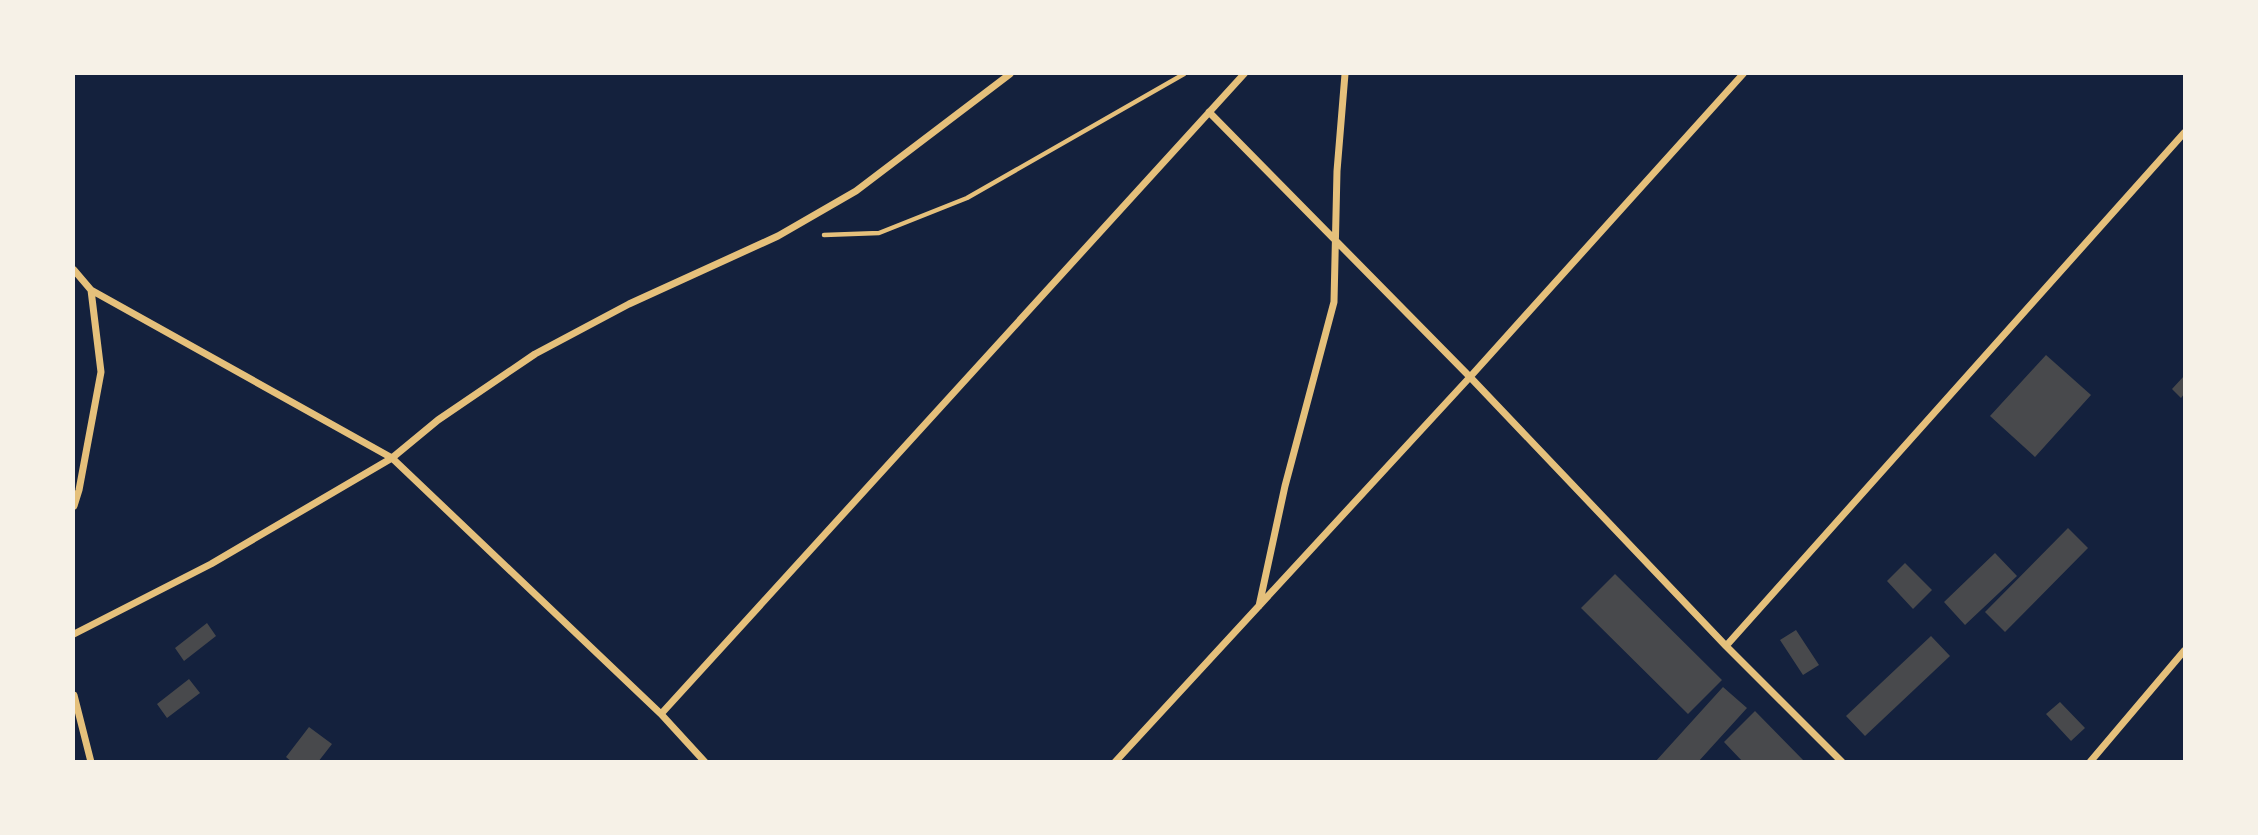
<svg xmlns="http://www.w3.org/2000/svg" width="2258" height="835" font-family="'DejaVu Sans',sans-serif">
  <rect width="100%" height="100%" fill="#14213d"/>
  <path fill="#48494c" d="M 2046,355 L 2091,395 L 2035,457 L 1990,416 Z
    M 2184,376 L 2184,394 L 2181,398 L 2172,389 Z
    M 2068,528 L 2088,548 L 2005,632 L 1985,612 Z
    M 1995,553 L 2017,576 L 1965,625 L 1944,602 Z
    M 1905,563 L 1932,590 L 1913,609 L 1887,581 Z
    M 1615,574 L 1722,680 L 1688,714 L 1581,608 Z
    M 207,623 L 216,636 L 184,661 L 175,648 Z
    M 1796,630 L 1819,665 L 1803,675 L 1780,640 Z
    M 1931,636 L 1950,656 L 1865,736 L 1846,716 Z
    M 189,679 L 200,693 L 167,718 L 157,704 Z
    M 1723,687 L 1747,708 L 1698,762 L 1655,762 Z
    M 2060,702 L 2085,728 L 2071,741 L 2046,714 Z
    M 1755,711 L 1805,762 L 1743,762 L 1724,742 Z
    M 309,727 L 332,744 L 318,762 L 292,762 L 286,757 Z"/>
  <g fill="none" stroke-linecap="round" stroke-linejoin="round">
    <path stroke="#e5c07b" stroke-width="4.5" d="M 824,235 L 879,233 L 967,198 L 1184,74"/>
    <path stroke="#e5c07b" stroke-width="7" d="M 1209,112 L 1470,377 L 1726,646 L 1842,762
      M 74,270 L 91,290 L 392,458 L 661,714 L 705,762
      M 74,506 L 79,490 L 101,372 L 91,290
      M 1259,606 L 1285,486 L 1334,302 L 1337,171 L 1345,74
      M 74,634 L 211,564 L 392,458 L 438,420 L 535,354 L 629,304 L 778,236 L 856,191 L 1010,74
      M 1726,646 L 2184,133
      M 74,695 L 91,762
      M 661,714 L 1244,74
      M 1115,762 L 1470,377 L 1743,74
      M 2090,762 L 2184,651"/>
  </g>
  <rect width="2258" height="835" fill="none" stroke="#f6f1e7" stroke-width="150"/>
</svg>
